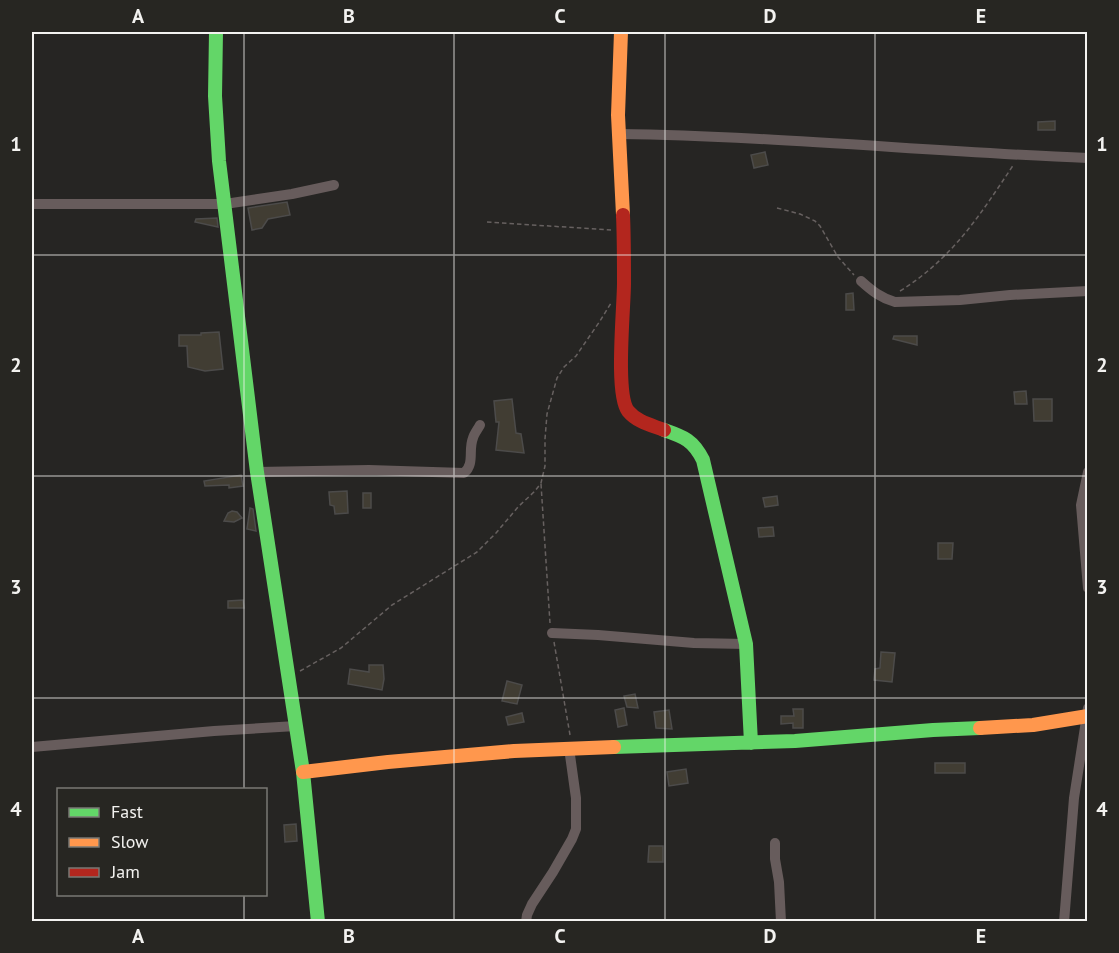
<svg xmlns="http://www.w3.org/2000/svg" width="1119" height="953" font-family="'PT Sans',sans-serif">
  <rect width="100%" height="100%" fill="#262523"/>
  <path fill="#413d33" stroke="#4c4b4a" stroke-width="1.5" d="M 1055,121 L 1055,130 L 1038,130 L 1038,122 Z
    M 765,152 L 768,165 L 754,168 L 751,155 Z
    M 287,202 L 290,215 L 268,219 L 262,228 L 252,230 L 248,208 Z
    M 217,218 L 218,227 L 195,222 L 196,219 Z
    M 853,293 L 854,310 L 846,310 L 846,294 Z
    M 219,332 L 223,369 L 205,371 L 188,367 L 187,346 L 179,346 L 179,335 L 201,335 L 201,333 Z
    M 894,336 L 917,336 L 917,345 L 893,339 Z
    M 1026,391 L 1027,404 L 1015,404 L 1014,392 Z
    M 512,399 L 516,433 L 521,434 L 524,453 L 496,450 L 499,422 L 496,422 L 494,401 Z
    M 1033,399 L 1052,399 L 1052,421 L 1034,421 Z
    M 241,475 L 243,486 L 229,488 L 229,485 L 205,486 L 204,481 Z
    M 347,491 L 348,513 L 335,514 L 334,506 L 330,505 L 329,492 Z
    M 363,493 L 371,493 L 371,508 L 363,508 Z
    M 777,496 L 778,505 L 765,507 L 763,498 Z
    M 250,508 L 253,509 L 256,531 L 247,529 Z
    M 232,511 L 237,512 L 242,518 L 234,522 L 224,521 L 228,513 Z
    M 773,527 L 774,536 L 759,537 L 758,528 Z
    M 938,543 L 953,543 L 952,559 L 938,559 Z
    M 243,600 L 244,608 L 228,608 L 228,601 Z
    M 881,652 L 895,653 L 892,682 L 874,680 L 875,669 L 880,668 Z
    M 369,665 L 383,665 L 384,679 L 382,690 L 348,684 L 350,669 L 369,672 Z
    M 507,681 L 522,685 L 517,704 L 502,701 Z
    M 635,694 L 638,708 L 627,707 L 624,696 Z
    M 624,708 L 627,725 L 618,727 L 615,710 Z
    M 793,709 L 803,709 L 803,728 L 793,728 L 793,723 L 781,724 L 781,716 L 794,716 Z
    M 669,710 L 672,729 L 656,728 L 654,712 Z
    M 522,713 L 524,722 L 508,725 L 506,717 Z
    M 935,763 L 965,763 L 965,773 L 935,773 Z
    M 686,769 L 688,783 L 669,786 L 667,772 Z
    M 296,824 L 297,841 L 285,842 L 284,825 Z
    M 649,846 L 663,846 L 663,862 L 648,862 Z"/>
  <g fill="none" stroke-linecap="round" stroke-linejoin="round">
    <path stroke="#676160" stroke-width="1.5" stroke-dasharray="4.5 3" stroke-linecap="butt" d="M 777,208 L 800,214 L 815,221 L 820,226 L 838,257 L 854,275
      M 487,222 L 611,230
      M 900,291 C 953,258 980,215 1014,164
      M 541,484 L 550,623
      M 554,642 L 570,735
      M 300,671 L 341,648 L 392,605 L 477,552 L 496,533 L 518,507 L 535,491 L 541,483 L 545,466 L 545,439 L 547,414 L 557,378 L 564,367 L 576,356 L 600,321 L 611,303"/>
    <path stroke="#675c5c" stroke-width="10" d="M 619,134 C 775,136 931,152 1088,158
      M 32,204 L 225,204 L 292,194 L 334,185
      M 861,281 C 872,291 881,298 895,302 L 960,300 L 1010,295 L 1088,291
      M 257,472 L 369,470 L 464,473 C 475,464 468,450 473,438 C 474,434 478,429 480,425
      M 1088,472 L 1081,505 L 1088,588
      M 552,633 L 598,635 L 694,643 L 746,644
      M 32,747 L 214,731 L 296,726
      M 775,843 L 775,859 L 779,882 L 781,922
      M 526,922 L 527,915 L 532,904 L 553,872 L 572,839 L 576,829 L 576,798 L 569,748
      M 1064,922 L 1074,798 L 1088,708"/>
    <path stroke="#63d668" stroke-width="14" d="M 216,32 L 215,96 L 219,161 L 257,472 L 303,772 L 318,922
      M 664,430 C 684,437 693,440 703,460 L 746,644 L 751,743
      M 614,747 L 795,741 L 933,730 L 980,728"/>
    <path stroke="#ff974d" stroke-width="14" d="M 621,32 L 618,115 L 623,215
      M 980,728 L 1033,725 L 1088,716
      M 303,772 L 388,762 L 514,751 L 614,747"/>
    <path stroke="#b3261e" stroke-width="14" d="M 623,215 C 624,237 624,261 624,283 C 624,308 615,394 628,411 C 637,422 651,425 664,430"/>
  </g>
  <path fill="none" stroke="#f3f2f0" stroke-width="1.5" stroke-opacity="0.55" d="M 244,32 L 244,790M 454,32 L 454,922M 665,32 L 665,922M 875,32 L 875,922M 32,255 L 1088,255M 32,476 L 1088,476M 32,698 L 1088,698M 244,894 L 244,922"/>
  <rect width="1119" height="953" fill="none" stroke="#272622" stroke-width="66"/>
  <rect x="57" y="788" width="210" height="108" fill="#272622" stroke="#797874" stroke-width="1.5"/>
  <rect x="69" y="808" width="30" height="9" fill="#63d668" stroke="#797874" stroke-width="1.5"/>
  <text x="111" y="818" font-size="18" fill="#f3f2f0">Fast</text>
  <rect x="69" y="838" width="30" height="9" fill="#ff974d" stroke="#797874" stroke-width="1.5"/>
  <text x="111" y="848" font-size="18" fill="#f3f2f0">Slow</text>
  <rect x="69" y="868" width="30" height="9" fill="#b3261e" stroke="#797874" stroke-width="1.5"/>
  <text x="111" y="878" font-size="18" fill="#f3f2f0">Jam</text>
  <rect x="33" y="33" width="1053" height="887" fill="none" stroke="#f3f2f0" stroke-width="2"/>
  <g font-size="20" text-anchor="middle" font-weight="bold" fill="#f3f2f0">
    <text x="138" y="23">A</text>
    <text x="349" y="23">B</text>
    <text x="560" y="23">C</text>
    <text x="770" y="23">D</text>
    <text x="981" y="23">E</text>
    <text x="16" y="151">1</text>
    <text x="1102" y="151">1</text>
    <text x="16" y="372">2</text>
    <text x="1102" y="372">2</text>
    <text x="16" y="594">3</text>
    <text x="1102" y="594">3</text>
    <text x="16" y="816">4</text>
    <text x="1102" y="816">4</text>
    <text x="138" y="943">A</text>
    <text x="349" y="943">B</text>
    <text x="560" y="943">C</text>
    <text x="770" y="943">D</text>
    <text x="981" y="943">E</text>
  </g>
</svg>
